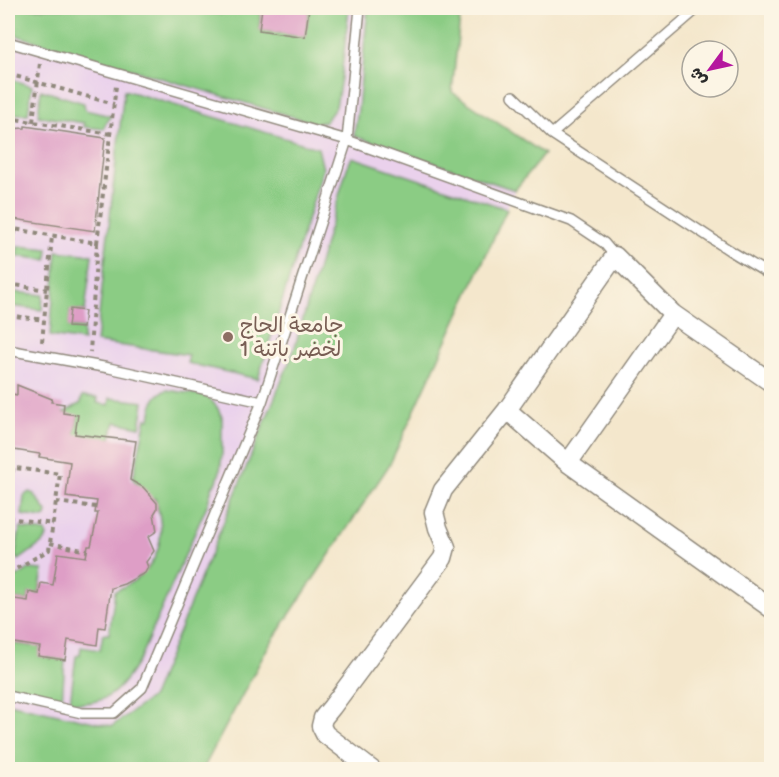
<svg xmlns="http://www.w3.org/2000/svg" width="779" height="777" font-family="'Balsamiq Sans','Playpen Sans Arabic',sans-serif">
  <rect width="100%" height="100%" fill="#fcf5e5"/>
  <filter id="ink" filterUnits="userSpaceOnUse"><feTurbulence type="fractalNoise" baseFrequency=".0167" numOctaves="2"/><feDisplacementMap in="SourceGraphic" scale="12" xChannelSelector="R" yChannelSelector="G"/><feConvolveMatrix kernelMatrix="1 2 1 2 8 2 1 2 1" color-interpolation-filters="sRGB"/></filter>
  <filter id="wash" filterUnits="userSpaceOnUse"><feTurbulence type="fractalNoise" baseFrequency=".008" numOctaves="4" result="noise"/><feDisplacementMap in="SourceGraphic" scale="24" xChannelSelector="R" yChannelSelector="G"/><feGaussianBlur stdDeviation="1.35" result="paint"/><feColorMatrix in="noise" values="0 0 0 0 0 0 0 0 0 0 0 0 0 0 0 0 0 1.4 0 .05"/><feComposite in="paint" operator="in"/></filter>
  <g filter="url(#wash)">
    <rect width="100%" height="100%" fill="#f4e7cc"/>
    <path fill="#ead1ec" d="M 8,8 L 461,8 L 452,92 L 544,154 L 515,190 L 390,464 L 268,647 L 203,769 L 8,769 Z"/>
    <path fill="#8bcc84" stroke="#5b7c58" stroke-width="1.5" d="M 8,8 L 201,8 L 203,11 L 221,14 L 233,8 L 261,9 L 259,30 L 305,37 L 309,8 L 349,8 L 341,78 L 336,107 L 325,122 L 314,123 L 8,33 Z
      M 368,8 L 461,8 L 452,92 L 544,154 L 515,190 L 354,136 L 358,109 Z
      M 8,78 L 32,86 L 28,114 L 8,114 Z
      M 41,90 L 84,103 L 85,110 L 111,116 C 109,121 104,123 104,129 L 84,127 L 84,123 L 38,116 Z
      M 124,90 L 318,148 L 323,169 L 258,379 L 187,363 L 189,355 L 96,342 Z
      M 352,157 L 507,209 L 390,464 L 268,647 L 203,769 L 8,769 L 8,703 L 112,726 L 152,697 L 293,353 L 347,168 Z
      M 18,246 L 48,249 L 47,260 L 17,256 Z
      M 57,251 L 92,255 L 85,311 L 70,310 L 69,327 L 83,328 L 83,341 L 50,336 Z
      M 13,292 L 43,295 L 42,310 L 11,306 Z
      M 167,390 L 202,395 L 210,399 L 217,407 L 222,417 L 222,455 L 220,471 L 217,482 L 212,487 L 208,503 L 140,658 C 123,687 108,708 70,702 L 76,656 L 80,655 L 81,647 L 100,650 L 103,634 L 109,634 L 115,591 C 158,573 169,541 155,498 L 152,499 L 133,479 L 146,418 L 150,419 C 152,406 153,394 167,390 Z
      M 82,396 L 98,398 L 97,403 L 109,405 L 110,398 L 144,402 L 140,427 L 115,422 L 111,438 L 73,446 L 78,416 L 63,413 L 81,403 Z
      M 29,492 L 34,494 L 47,512 L 46,517 L 43,518 L 22,515 L 24,496 Z
      M 20,528 L 45,532 L 47,536 L 45,541 L 19,560 L 15,556 Z
      M 29,569 L 43,570 L 39,594 L 29,593 L 28,601 L 8,598 L 8,583 Z
      M 33,639 L 41,641 L 39,656 L 65,660 L 62,701 L 8,689 L 8,648 L 9,643 L 31,646 Z"/>
    <g id="blocks">
      <path fill="#de9ec6" d="M 262,8 L 309,8 L 305,37 L 259,30 Z
        M 25,126 L 105,138 L 95,231 L 13,219 L 14,216 L 8,214 L 8,129 L 25,128 Z
        M 70,309 L 85,311 L 83,328 L 68,327 Z
        M 17,385 L 52,399 L 51,402 L 64,404 L 63,413 L 78,415 L 75,434 L 136,441 L 130,480 L 143,487 L 157,503 L 157,509 L 154,514 L 157,531 L 148,537 L 154,551 L 146,562 L 148,567 L 145,573 L 124,584 L 111,588 L 105,628 L 99,627 L 97,645 L 68,640 L 65,660 L 38,656 L 40,647 L 8,642 L 8,598 L 28,601 L 29,592 L 39,594 L 41,583 L 53,585 L 58,553 L 86,557 L 88,546 L 91,546 L 94,532 L 98,513 L 95,513 L 97,501 L 66,497 L 70,462 L 39,457 L 40,454 L 8,449 L 8,393 L 17,395 Z"/>
    </g>
  </g>
  <g filter="url(#ink)">
    <use href="#blocks" fill-opacity="0" stroke="#90897c" stroke-width="1.5"/>
    <g fill="none" stroke-linecap="round" stroke-linejoin="round">
      <g stroke="#90897c" stroke-width="12">
        <path id="lane" d="M 8,42 L 347,140 L 571,221 L 604,243 L 615,256
          M 513,96 L 552,134 L 729,250 L 772,276
          M 552,134 L 698,8
          M 8,350 L 109,368 L 262,402
          M 8,696 L 82,713 L 114,713 L 142,688 L 262,402 L 347,140 L 360,8"/>
      </g>
      <g stroke="#90897c" stroke-width="21">
        <path id="street" d="M 507,410 L 568,463 L 772,609
          M 568,463 L 673,314
          M 372,770 L 325,734 L 321,726 L 323,718 L 332,707 L 443,558 L 446,547 L 438,528 L 434,512 L 443,490 L 507,410 L 615,256 L 673,314 L 772,383"/>
      </g>
      <path stroke="#90897c" stroke-width="4" stroke-dasharray="4.5 4.5" stroke-linecap="butt" d="M 8,74 L 114,104
        M 8,118 L 111,134
        M 33,122 L 40,63
        M 8,228 L 97,243 L 90,352
        M 97,243 L 116,86
        M 8,284 L 47,290
        M 8,315 L 15,229
        M 8,315 L 44,320
        M 42,342 L 52,236
        M 8,467 L 60,474 L 49,550 L 9,573 L 8,573
        M 56,502 L 96,507
        M 8,508 L 13,468
        M 8,518 L 53,524
        M 50,543 L 87,551"/>
      <use href="#lane" stroke="#fff" stroke-width="9"/>
      <use href="#street" stroke="#fff" stroke-width="18"/>
    </g>
  </g>
  <circle fill="#8d6e63" stroke="#fcf5e5" stroke-width="2" cx="228" cy="337" r="6"/>
  <g text-anchor="middle" dominant-baseline="central" stroke-width="6" stroke-linejoin="round" paint-order="stroke">
    <g font-size="21" fill="#785e54" stroke="#fcf5e5" text-anchor="start">
      <text x="240" y="325">جامعة الحاج<tspan x="240" dy="24">لخضر باتنة 1</tspan></text>
    </g>
  </g>
  <rect width="779" height="777" fill="none" stroke="#fcf5e5" stroke-width="30"/>
  <g transform="translate(710 69) rotate(237)"><circle r="28" fill="#fcf5e5" stroke="#a8a49b" stroke-width="1.5"/>
  <path d="M0-4.5L10 22L0 15L-10 22Z" fill="#b5179e"/>
  <text y="-9" font-size="16" font-weight="bold" text-anchor="middle" fill="#2b2b2b">ش</text>
  </g>
</svg>
